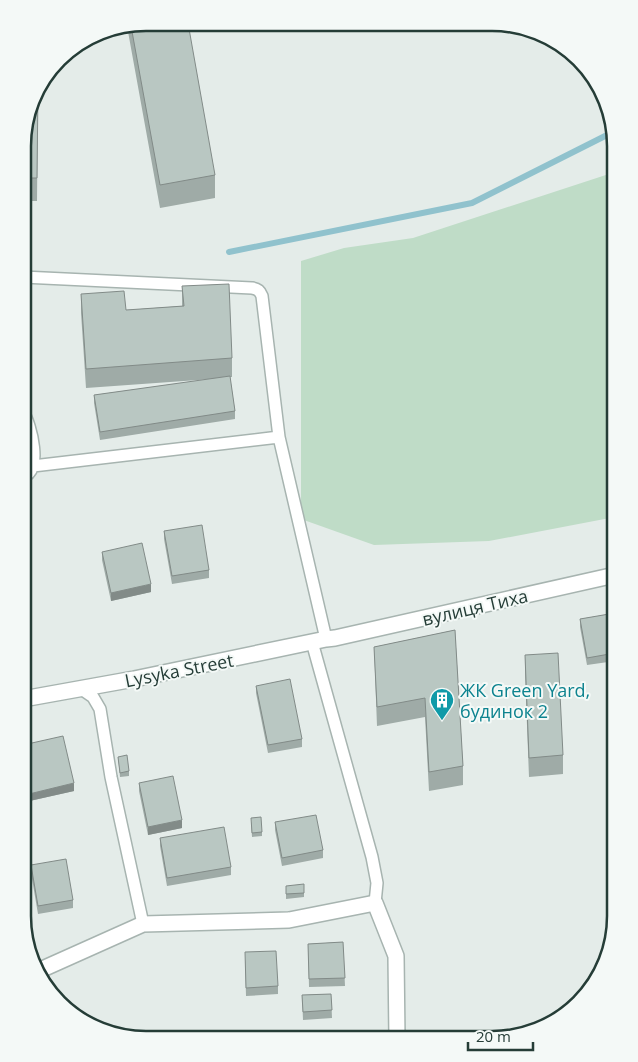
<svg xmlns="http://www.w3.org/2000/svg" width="638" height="1062" font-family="'Open Sans',sans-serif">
  <rect width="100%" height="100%" fill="#e4ece9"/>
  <path fill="#bfdcc7" d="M 615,172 L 615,517 L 489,541 L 374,545 L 301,519 L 301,261 L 344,248 L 413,238 Z"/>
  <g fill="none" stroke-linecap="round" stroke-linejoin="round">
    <path stroke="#90c2cd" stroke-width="6" d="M 229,252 L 472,203 L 613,132"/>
    <g stroke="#a7b4b0" stroke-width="14">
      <path id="lane" d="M 23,277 L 252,288 C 258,289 260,291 262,296 L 279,437 L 326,639
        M 33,466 L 279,437
        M 23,476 C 43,473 31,424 23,412
        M 312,642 L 372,857 L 377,883 L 375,903
        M 80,688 L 93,697 L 100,709 L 111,777 L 143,924"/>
    </g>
    <g stroke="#a7b4b0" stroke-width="18">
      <path id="street" d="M 23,699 L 134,679 L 326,639 L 335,638 L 615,575
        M 38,971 L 143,924 L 289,920 L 375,903 L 396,956 L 397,1039"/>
    </g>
    <use href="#lane" stroke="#fff" stroke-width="11"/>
    <use href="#street" stroke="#fff" stroke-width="15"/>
  </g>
  <path fill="#9faba7" d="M 146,22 L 215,175 L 215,198 L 160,208 L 127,26 Z
    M 38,88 L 37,201 L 23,201 L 24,130 Z
    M 182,286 L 232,358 L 232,377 L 230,377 L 235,411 L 235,419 L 100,440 L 94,403 L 94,395 L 212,379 L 86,388 L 81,313 L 81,294 L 126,310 L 182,306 Z
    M 164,531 L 209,570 L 209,578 L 172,584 L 164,539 Z
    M 102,552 L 151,592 L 111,601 L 102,560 Z
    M 615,613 L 615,661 L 587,665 L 580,627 L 580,619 Z
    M 455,630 L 463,766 L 463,785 L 429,791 L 425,717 L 377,726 L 374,647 Z
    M 525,655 L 563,755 L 563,774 L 529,777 L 525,674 Z
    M 256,686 L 302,739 L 302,747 L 268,753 L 256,693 Z
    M 23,745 L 74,791 L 25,802 L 23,795 Z
    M 118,757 L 129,771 L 129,776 L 120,777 Z
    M 139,783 L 182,828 L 148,835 L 139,791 Z
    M 251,822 L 262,832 L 262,836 L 252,837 Z
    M 275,822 L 323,850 L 323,858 L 282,866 L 275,830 Z
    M 160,838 L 231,867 L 231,875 L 167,886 L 160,846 Z
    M 31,865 L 73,900 L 73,908 L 38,914 L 31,873 Z
    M 286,886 L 304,893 L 304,897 L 286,899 Z
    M 343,942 L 345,986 L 309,987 L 308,944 Z
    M 245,960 L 278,986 L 278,994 L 246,996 Z
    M 331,994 L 332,1018 L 303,1020 L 302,995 Z"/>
  <path fill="#828b88" d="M 151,584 L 151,592 L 111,601 L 111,593 Z
    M 74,783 L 74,791 L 25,802 L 25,795 Z
    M 182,820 L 182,828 L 148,835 L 148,827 Z"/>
  <path fill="#b9c7c2" stroke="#828b88" d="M 146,22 L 188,23 L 215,175 L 160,185 L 131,26 Z
    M 38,88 L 37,178 L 23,178 L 24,130 L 35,91 Z
    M 229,284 L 232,358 L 86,369 L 81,294 L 124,291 L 126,310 L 184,306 L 182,286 Z
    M 230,376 L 235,411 L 100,432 L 94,395 Z
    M 202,525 L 209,570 L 172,576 L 164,531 Z
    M 142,543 L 151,584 L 111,593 L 102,552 Z
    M 615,613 L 615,653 L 587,658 L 580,619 Z
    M 455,630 L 463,766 L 429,772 L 425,698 L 377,707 L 374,647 Z
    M 558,653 L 563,755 L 529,758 L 525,655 Z
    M 290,679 L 302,739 L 268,745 L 256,686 Z
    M 63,736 L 74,783 L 25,795 L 23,787 L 23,745 Z
    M 127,755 L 129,771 L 120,773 L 118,757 Z
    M 173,776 L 182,820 L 148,827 L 139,783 Z
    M 316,815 L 323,850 L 282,858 L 275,822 Z
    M 261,817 L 262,832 L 252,833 L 251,818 Z
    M 224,827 L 231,867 L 167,878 L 160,838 Z
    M 66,859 L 73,900 L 38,906 L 31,865 Z
    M 304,884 L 304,893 L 286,894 L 286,886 Z
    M 343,942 L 345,978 L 309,979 L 308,944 Z
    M 276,951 L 278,986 L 246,988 L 245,952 Z
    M 57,988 L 68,1011 L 53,990 Z
    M 331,994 L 332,1010 L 303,1012 L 302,995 Z
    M 221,1035 L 221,1039 L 179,1039 L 179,1036 Z"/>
  <defs>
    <g id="building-pin" transform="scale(1.25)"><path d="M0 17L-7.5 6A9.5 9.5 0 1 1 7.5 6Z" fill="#0f9aa8" stroke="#f4f9f7"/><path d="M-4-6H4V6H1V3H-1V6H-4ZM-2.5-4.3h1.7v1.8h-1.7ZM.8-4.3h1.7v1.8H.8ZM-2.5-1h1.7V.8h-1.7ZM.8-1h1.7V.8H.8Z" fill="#fff"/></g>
  </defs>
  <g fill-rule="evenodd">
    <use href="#building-pin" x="442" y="700"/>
  </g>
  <g text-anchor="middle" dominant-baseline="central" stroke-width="4" stroke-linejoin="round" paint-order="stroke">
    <g font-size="18" fill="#253d37" stroke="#f4f9f7">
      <text transform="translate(475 607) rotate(-13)">вулиця Тиха</text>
      <text transform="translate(179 670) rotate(-11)">Lysyka Street</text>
    </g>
    <g font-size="18" fill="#0d838f" stroke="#f4f9f7" text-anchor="start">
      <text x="460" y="690">ЖК Green Yard,<tspan x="460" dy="21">будинок 2</tspan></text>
    </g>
  </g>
  <path d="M0 0H638V1062H0ZM146 31H492A115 115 0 0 1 607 146V916A115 115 0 0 1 492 1031H146A115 115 0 0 1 31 916V146A115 115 0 0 1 146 31Z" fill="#f4f9f7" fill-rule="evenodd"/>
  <path fill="none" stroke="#253d37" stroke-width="2.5" d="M146 31H492A115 115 0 0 1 607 146V916A115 115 0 0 1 492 1031H146A115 115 0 0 1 31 916V146A115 115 0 0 1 146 31Z"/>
  <path d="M468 1042v8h65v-8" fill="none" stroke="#253d37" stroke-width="2.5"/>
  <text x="476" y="1042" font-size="15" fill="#253d37" stroke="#f4f9f7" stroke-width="4" paint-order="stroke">20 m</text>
</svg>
